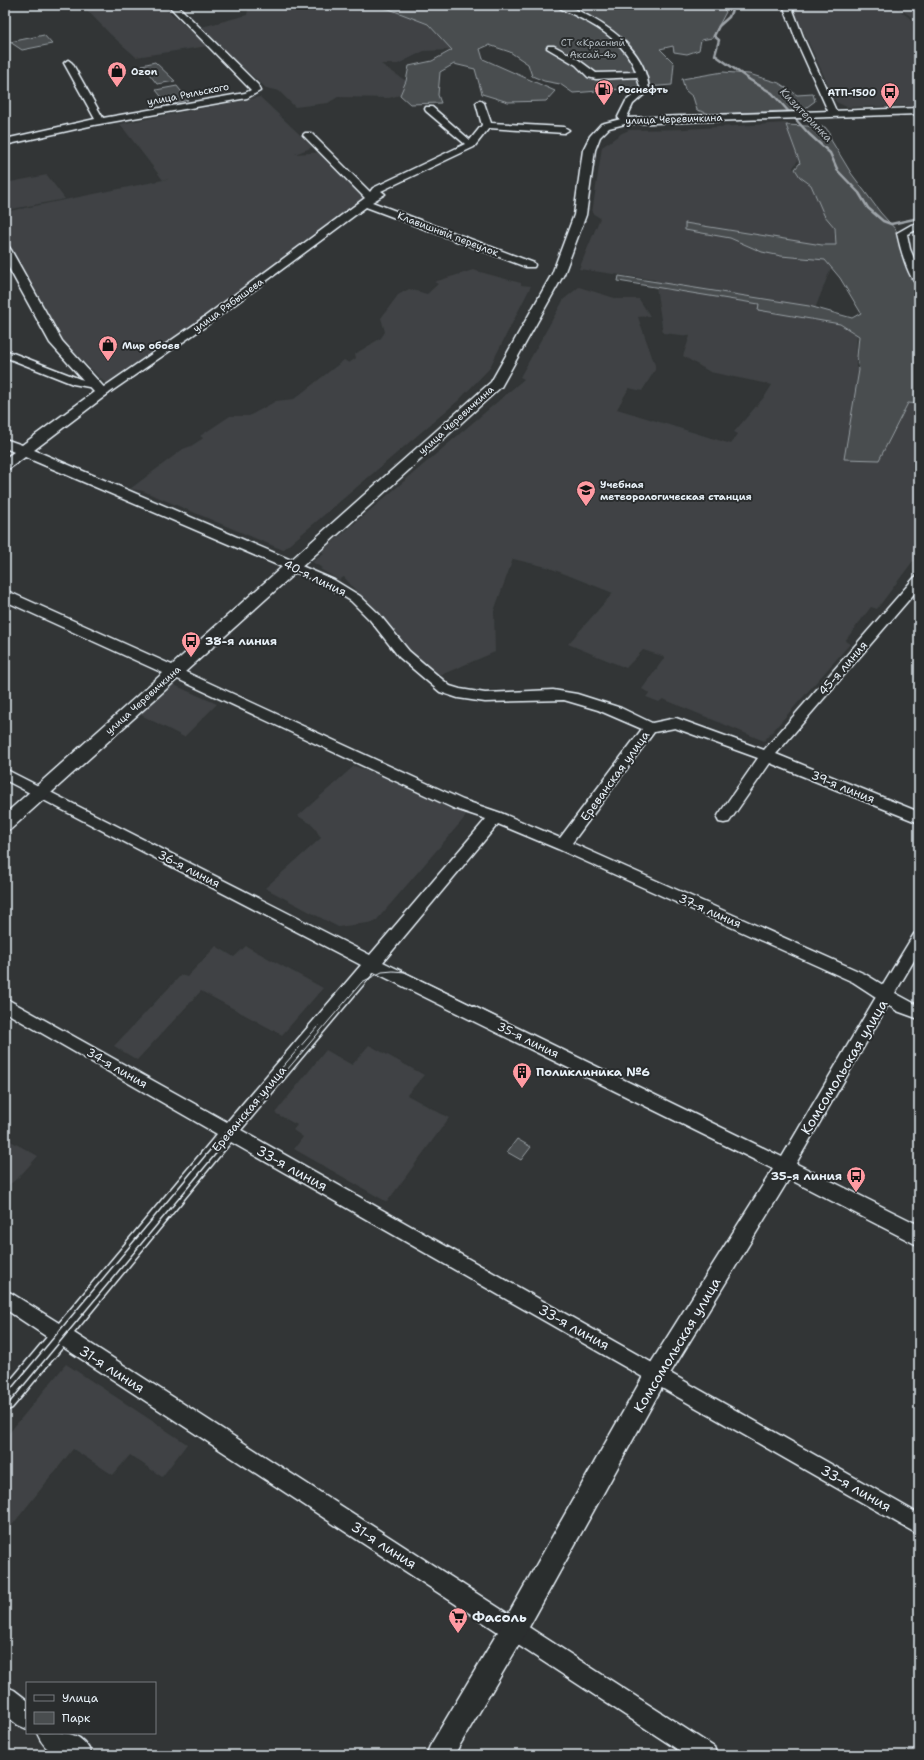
<svg xmlns="http://www.w3.org/2000/svg" width="924" height="1760" font-family="'Shantell Sans',sans-serif">
  <rect width="100%" height="100%" fill="#323536"/>
  <filter id="ink" filterUnits="userSpaceOnUse"><feTurbulence type="fractalNoise" baseFrequency=".025" numOctaves="2"/><feDisplacementMap in="SourceGraphic" scale="8" xChannelSelector="R" yChannelSelector="G"/><feConvolveMatrix kernelMatrix="1 2 1 2 8 2 1 2 1" color-interpolation-filters="sRGB"/></filter>
  <g filter="url(#ink)">
    <path fill="#3f4244" d="M 82,5 L 161,5 L 208,46 L 136,57 L 110,34 Z
      M 249,5 L 346,5 L 352,8 L 389,8 L 428,24 L 452,50 L 424,51 L 398,64 L 381,64 L 406,81 L 400,95 L 389,98 L 338,97 L 328,103 L 295,107 L 279,91 L 266,88 L 198,28 L 247,15 Z
      M 791,5 L 892,5 L 919,25 L 919,106 L 847,107 L 836,102 Z
      M 894,5 L 919,5 L 919,22 Z
      M 260,97 L 313,147 L 295,154 L 325,152 L 365,197 L 179,337 L 109,387 L 62,340 L 5,247 L 5,212 L 183,176 L 163,180 L 120,124 Z
      M 786,123 L 798,160 L 793,168 L 803,178 L 810,181 L 834,224 L 836,255 L 813,314 L 838,322 L 857,332 L 856,367 L 919,406 L 919,563 L 913,561 L 877,609 L 871,607 L 845,641 L 850,644 L 764,741 L 663,699 L 659,702 L 646,697 L 649,693 L 642,689 L 665,657 L 643,650 L 626,668 L 568,644 L 613,593 L 547,567 L 513,559 L 494,611 L 495,652 L 436,677 L 413,658 L 344,577 L 339,580 L 320,569 L 322,568 L 312,562 L 324,554 L 322,551 L 524,379 L 520,377 L 564,299 L 579,287 L 618,299 L 639,299 L 650,316 L 638,317 L 655,365 L 655,370 L 642,391 L 629,388 L 617,409 L 731,444 L 738,434 L 734,432 L 765,396 L 772,385 L 710,372 L 683,356 L 690,336 L 663,333 L 655,280 L 579,269 L 600,218 L 592,213 L 602,147 L 622,133 L 629,130 L 685,129 Z
      M 47,175 L 65,199 L 7,210 L 5,206 L 5,183 Z
      M 473,270 L 521,283 L 521,285 L 531,286 L 489,369 L 459,400 L 283,550 L 143,491 L 130,489 L 183,449 L 191,446 L 202,439 L 203,438 L 200,436 L 230,416 L 249,416 L 276,401 L 294,399 L 344,360 L 349,363 L 356,358 L 355,354 L 381,338 L 385,332 L 381,318 L 398,295 L 409,289 L 427,294 L 438,284 L 434,282 Z
      M 172,684 L 217,704 L 184,737 L 139,714 Z
      M 354,766 L 386,777 L 467,815 L 375,922 L 338,927 L 265,888 L 321,838 L 313,825 L 298,816 Z
      M 216,946 L 234,957 L 246,946 L 323,988 L 282,1035 L 201,991 L 137,1060 L 114,1046 L 181,975 L 187,977 Z
      M 369,1045 L 424,1075 L 407,1095 L 449,1118 L 387,1202 L 294,1149 L 303,1137 L 293,1130 L 297,1125 L 275,1113 L 326,1050 L 352,1065 Z
      M 5,1138 L 38,1156 L 19,1177 L 5,1188 Z
      M 66,1364 L 187,1444 L 162,1477 L 130,1455 L 113,1475 L 73,1449 L 5,1534 L 5,1438 Z"/>
    <path fill="#494d4f" stroke="#989fa4" d="M 375,5 L 720,5 L 726,12 L 712,38 L 701,40 L 699,50 L 687,54 L 674,52 L 673,46 L 660,49 L 674,63 L 672,85 L 573,93 L 560,84 L 544,81 L 532,76 L 528,64 L 510,52 L 489,45 L 480,49 L 483,59 L 555,91 L 546,101 L 508,102 L 482,94 L 475,69 L 454,64 L 440,72 L 438,95 L 441,103 L 410,104 L 400,95 L 406,81 L 409,66 L 432,61 L 452,50 L 428,24 L 389,9 Z
      M 44,35 L 52,44 L 22,50 L 10,42 Z
      M 155,62 L 175,81 L 157,84 L 142,65 Z
      M 723,72 L 749,74 L 779,83 L 797,95 L 813,94 L 815,101 L 803,110 L 785,111 L 710,114 L 697,110 L 693,97 L 685,90 L 682,79 Z
      M 177,86 L 188,100 L 168,105 L 156,90 Z
      M 786,125 L 825,127 L 829,132 L 831,140 L 851,173 L 880,212 L 896,230 L 919,297 L 919,404 L 908,403 L 879,460 L 844,459 L 859,370 L 857,357 L 859,336 L 840,324 L 758,310 L 759,304 L 618,281 L 619,276 L 809,306 L 852,318 L 861,313 L 840,278 L 825,260 L 781,256 L 762,252 L 730,238 L 685,230 L 685,223 L 822,245 L 836,245 L 835,228 L 824,215 L 811,185 L 800,177 L 795,169 L 800,163 Z
      M 517,1139 L 531,1147 L 521,1160 L 507,1152 Z"/>
    <g fill="none" stroke-linecap="round" stroke-linejoin="round">
      <path stroke="#9fa5aa" stroke-width="2.5" d="M 734,5 L 729,17 L 719,26 L 714,36 L 719,40 L 715,55 L 750,80 L 772,93 L 809,134 L 830,153 L 838,171 L 859,193 L 868,208 L 883,221 L 891,224 L 919,218"/>
      <g stroke="#e8f1f8" stroke-width="3">
        <path id="minor" d="M 168,5 L 177,5 L 258,85 L 260,91 L 247,98 L 94,125 L 5,145 L 5,139 L 95,119 L 64,63 L 68,60 L 72,63 L 103,118 L 245,93 L 251,90 Z
          M 556,5 C 569,5 579,11 590,17 C 619,33 646,55 649,90 L 633,104 L 627,117 L 630,121 L 628,123 L 622,123 L 618,117 L 626,101 L 641,89 L 637,77 L 596,79 L 588,77 L 576,65 L 547,48 L 548,46 L 554,46 L 576,58 L 596,73 L 636,72 C 627,45 602,29 578,17 C 571,13 561,10 556,5 Z
          M 783,5 L 791,5 L 805,42 L 837,113 L 836,115 L 833,116 L 829,113 L 797,42 Z
          M 480,100 L 484,103 L 491,123 L 564,127 L 569,130 L 564,133 L 489,128 L 474,147 L 381,191 L 385,194 L 372,202 L 534,263 L 535,265 L 534,267 L 526,267 L 366,207 L 203,328 L 106,395 L 98,395 L 96,393 L 98,391 L 195,324 L 365,198 L 305,137 L 303,135 L 305,133 L 311,133 L 370,192 L 373,188 L 465,144 L 426,111 L 425,109 L 426,107 L 432,107 L 470,140 L 482,125 L 476,103 Z
          M 919,223 L 919,229 L 907,234 L 910,249 L 919,270 L 919,285 C 909,283 899,243 897,233 L 911,225 Z
          M 5,350 L 80,379 L 98,383 L 100,385 L 94,388 L 73,384 L 5,357 Z
          M 292,562 L 334,580 L 360,596 L 379,614 L 409,651 L 450,686 L 460,689 L 485,693 L 553,690 L 577,694 L 621,708 L 652,723 L 676,718 L 764,750 L 915,577 L 919,576 L 919,588 L 776,754 L 919,812 L 919,823 L 770,763 L 729,822 L 724,823 L 719,822 L 717,818 L 719,814 L 758,758 L 675,728 L 654,732 L 572,843 L 865,974 L 883,985 L 914,934 L 919,932 L 919,952 L 895,993 L 919,1006 L 919,1019 L 897,1011 L 888,1005 L 791,1172 L 785,1174 L 779,1172 L 374,972 L 241,1130 L 919,1514 L 919,1535 L 231,1142 L 74,1333 L 714,1747 L 717,1755 L 686,1755 L 63,1347 L 12,1408 L 5,1411 L 5,1387 L 47,1337 L 5,1309 L 5,1291 L 11,1293 L 59,1323 L 217,1134 L 5,1012 L 5,998 L 227,1122 L 361,965 L 5,780 L 5,769 L 370,955 L 486,819 L 453,808 L 169,675 L 167,672 L 169,669 L 174,668 L 179,669 L 463,800 L 501,813 L 560,838 L 642,729 L 598,710 L 564,700 L 485,702 L 458,698 L 440,692 L 399,657 L 370,620 L 351,601 L 325,585 L 288,569 L 286,566 L 288,563 ZM 498,824 L 558,849 L 853,982 L 876,997 L 782,1157 L 383,962 Z"/>
      </g>
      <g stroke="#e8f1f8" stroke-width="3">
        <path id="tertiary" d="M 919,108 L 919,114 L 625,124 L 609,128 L 600,137 L 595,150 L 586,215 L 564,274 L 501,387 L 11,829 L 5,830 L 5,814 L 163,673 L 5,601 L 5,590 L 172,665 L 282,567 L 25,457 L 10,468 L 5,469 L 5,458 L 14,452 L 5,448 L 5,439 L 22,445 L 94,392 L 50,343 L 5,261 L 5,246 L 9,247 L 11,250 L 62,341 L 109,393 L 34,450 L 291,560 L 491,382 L 552,274 L 574,215 L 583,150 L 590,136 L 601,124 L 625,118 Z
          M 785,1158 L 919,1225 L 919,1246 L 789,1179 L 665,1382 L 523,1638 L 454,1755 L 426,1755 L 430,1746 L 505,1620 L 649,1366 L 778,1161 Z
          M 5,1686 L 14,1690 L 27,1700 L 27,1729 L 18,1725 L 5,1715 Z
          M 37,1733 C 61,1733 81,1728 92,1755 C 68,1755 48,1760 37,1733 Z"/>
      </g>
      <use href="#minor" fill="#2a2d2e" fill-rule="evenodd"/>
      <use href="#tertiary" fill="#2a2d2e" fill-rule="evenodd"/>
      <path stroke="#e8f1f8" stroke-width="1" d="M 215,1145 L 318,1026
        M 223,1145 L 362,982 L 382,972 L 393,971 L 405,972 L 497,1017"/>
      <path stroke="#e8f1f8" stroke-width="1.5" d="M 5,1396 L 215,1144
        M 5,1408 L 224,1144"/>
    </g>
  </g>
  <defs>
    <g id="shop-pin" transform="scale(1)"><path d="M0 17L-7.5 6A9.5 9.5 0 1 1 7.5 6Z" fill="#ff9aa2" stroke="#2a2d2e"/><path d="M-5-2.5h2.3a2.7 3.5 0 0 1 5.4 0H5L5.5 6h-11ZM-1.5-2.5h3a1.5 2.3 0 0 0-3 0Z" fill="#111"/></g>
    <g id="fuel-pin" transform="scale(1)"><path d="M0 17L-7.5 6A9.5 9.5 0 1 1 7.5 6Z" fill="#ff9aa2" stroke="#2a2d2e"/><path d="M-5.5-6h7V0h2V4h1.3V-2.5L3-4.5l.8-.8L6-3V5H2.5V1h-1V6h-7ZM-4.2-4.7v3.2H.2V-4.7Z" fill="#111"/></g>
    <g id="bus-pin" transform="scale(1)"><path d="M0 17L-7.5 6A9.5 9.5 0 1 1 7.5 6Z" fill="#ff9aa2" stroke="#2a2d2e"/><path d="M-5-6H5V4H4V6H2V4H-2V6H-4V4H-5ZM-3.5-4V0h7V-4ZM-3.5 1.2v1.5H-2V1.2ZM2 1.2v1.5H3.5V1.2Z" fill="#111"/></g>
    <g id="school-pin" transform="scale(1)"><path d="M0 17L-7.5 6A9.5 9.5 0 1 1 7.5 6Z" fill="#ff9aa2" stroke="#2a2d2e"/><path d="M0-5L7-2L0 1L-7-2ZM-4 1L0 2.5L4 1V4Q0 6-4 4Z" fill="#111"/></g>
    <g id="building-pin" transform="scale(1)"><path d="M0 17L-7.5 6A9.5 9.5 0 1 1 7.5 6Z" fill="#ff9aa2" stroke="#2a2d2e"/><path d="M-4-6H4V6H1V3H-1V6H-4ZM-2.5-4.3h1.7v1.8h-1.7ZM.8-4.3h1.7v1.8H.8ZM-2.5-1h1.7V.8h-1.7ZM.8-1h1.7V.8H.8Z" fill="#111"/></g>
    <g id="supermarket-pin" transform="scale(1)"><path d="M0 17L-7.5 6A9.5 9.5 0 1 1 7.5 6Z" fill="#ff9aa2" stroke="#2a2d2e"/><path d="M-6-5.5h2.5l.6 2H6L4.5 2H-2.5L-4.4-4H-6ZM-1.5 3.2a1.3 1.3 0 1 0 .1 0ZM3 3.2a1.3 1.3 0 1 0 .1 0Z" fill="#111"/></g>
  </defs>
  <g fill-rule="evenodd">
    <use href="#shop-pin" x="117" y="71"/>
    <use href="#fuel-pin" x="604" y="89"/>
    <use href="#bus-pin" x="890" y="92"/>
    <use href="#shop-pin" x="108" y="345"/>
    <use href="#school-pin" x="586" y="490"/>
    <use href="#bus-pin" x="191" y="641"/>
    <use href="#building-pin" x="522" y="1072"/>
    <use href="#bus-pin" x="856" y="1176"/>
    <use href="#supermarket-pin" x="458" y="1617"/>
  </g>
  <g text-anchor="middle" dominant-baseline="central" stroke-width="4" stroke-linejoin="round" paint-order="stroke">
    <g font-size="10" fill="#b0b8bd" stroke="#2a2d2e">
      <text x="593" y="42">СТ «Красный<tspan x="593" dy="12">Аксай-4»</tspan></text>
    </g>
    <g font-size="10" font-weight="bold" fill="#e8f1f8" stroke="#2a2d2e" text-anchor="start">
      <text x="131" y="71">Ozon</text>
      <text x="618" y="89">Роснефть</text>
      <text x="876" y="92" text-anchor="end">АТП-1500</text>
      <text x="122" y="345">Мир обоев</text>
      <text x="600" y="484">Учебная<tspan x="600" dy="12">метеорологическая станция</tspan></text>
    </g>
    <g font-size="10" fill="#e8f1f8" stroke="#2a2d2e">
      <text transform="translate(188 94) rotate(-11)">улица Рыльского</text>
      <text transform="translate(674 119) rotate(-2)">улица Черевичкина</text>
      <text transform="translate(448 234) rotate(21)">Клавишный переулок</text>
      <text transform="translate(228 305) rotate(-36)">улица Рябышева</text>
      <text transform="translate(456 420) rotate(-42)">улица Черевичкина</text>
      <text transform="translate(143 700) rotate(-42)">улица Черевичкина</text>
    </g>
    <g font-size="11" font-style="italic" fill="#b1b8be" stroke="#2a2d2e">
      <text transform="translate(806 115) rotate(46)">Кизитеринка</text>
    </g>
    <g font-size="12" fill="#e8f1f8" stroke="#2a2d2e">
      <text transform="translate(315 578) rotate(26)">40-я линия</text>
      <text transform="translate(843 668) rotate(-49)">45-я линия</text>
      <text transform="translate(615 776) rotate(-54)">Ереванская улица</text>
      <text transform="translate(843 787) rotate(22)">39-я линия</text>
      <text transform="translate(189 869) rotate(27)">36-я линия</text>
      <text transform="translate(710 911) rotate(24)">37-я линия</text>
      <text transform="translate(528 1040) rotate(26)">35-я линия</text>
      <text transform="translate(117 1068) rotate(30)">34-я линия</text>
      <text transform="translate(249 1109) rotate(-50)">Ереванская улица</text>
    </g>
    <g font-size="12" font-weight="bold" fill="#e8f1f8" stroke="#2a2d2e" text-anchor="start">
      <text x="205" y="641">38-я линия</text>
      <text x="536" y="1072">Поликлиника №6</text>
      <text x="842" y="1176" text-anchor="end">35-я линия</text>
    </g>
    <g font-size="14" fill="#e8f1f8" stroke="#2a2d2e">
      <text transform="translate(844 1067) rotate(-59)">Комсомольская улица</text>
      <text transform="translate(292 1168) rotate(29)">33-я линия</text>
      <text transform="translate(574 1327) rotate(29)">33-я линия</text>
      <text transform="translate(677 1345) rotate(-59)">Комсомольская улица</text>
      <text transform="translate(112 1369) rotate(33)">31-я линия</text>
      <text transform="translate(856 1488) rotate(30)">33-я линия</text>
      <text transform="translate(384 1545) rotate(33)">31-я линия</text>
    </g>
    <g font-size="14" font-weight="bold" fill="#e8f1f8" stroke="#2a2d2e" text-anchor="start">
      <text x="472" y="1617">Фасоль</text>
    </g>
  </g>
  <rect width="924" height="1760" fill="none" stroke="#2a2d2e" stroke-width="20"/>
  <rect x="10" y="10" width="904" height="1740" fill="none" stroke="#e8f1f8" stroke-width="1.5" filter="url(#ink)"/>
  <rect x="26" y="1682" width="130" height="52" fill="#2a2d2e" stroke="#767b7f"/>
  <rect x="34" y="1695" width="20" height="6" fill="#2a2d2e" stroke="#767b7f"/>
  <text x="62" y="1702" font-size="12" fill="#e8f1f8">Улица</text>
  <rect x="34" y="1712" width="20" height="12" fill="#494d4f" stroke="#767b7f"/>
  <text x="62" y="1722" font-size="12" fill="#e8f1f8">Парк</text>
</svg>
